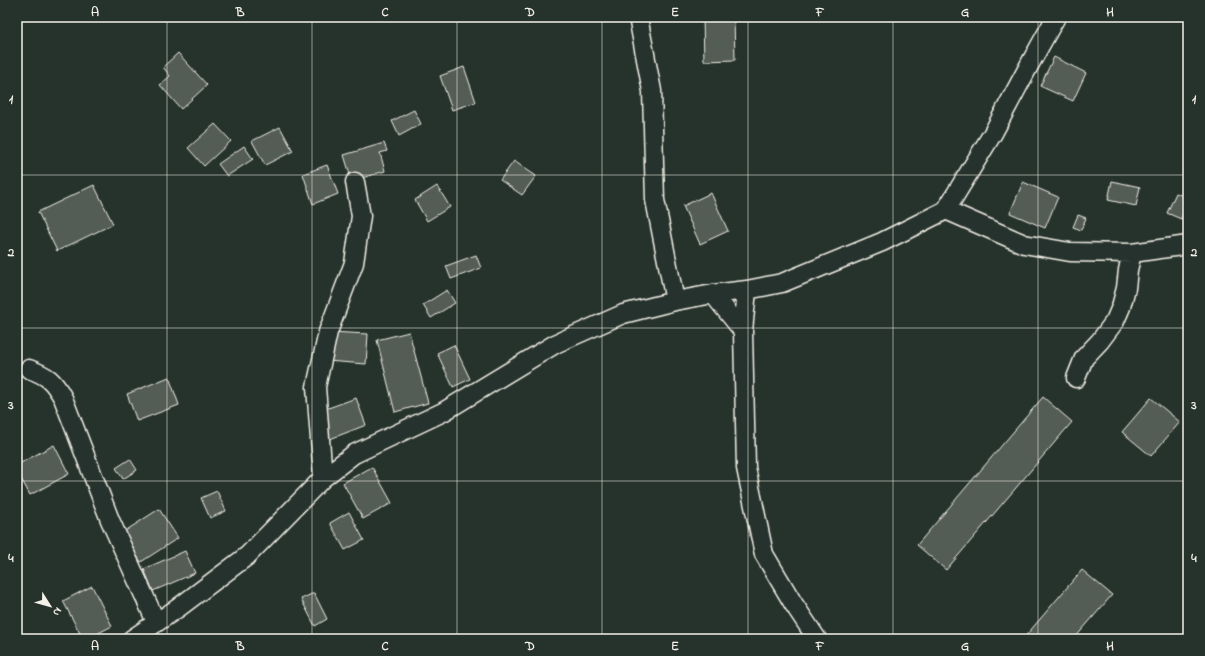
<svg xmlns="http://www.w3.org/2000/svg" width="1205" height="656" font-family="'Indie Flower',sans-serif">
  <rect width="100%" height="100%" fill="#26332d"/>
  <filter id="ink" filterUnits="userSpaceOnUse"><feTurbulence type="fractalNoise" baseFrequency=".025" numOctaves="2"/><feDisplacementMap in="SourceGraphic" scale="8" xChannelSelector="R" yChannelSelector="G"/><feConvolveMatrix kernelMatrix="1 2 1 2 8 2 1 2 1" color-interpolation-filters="sRGB"/></filter>
  <g filter="url(#ink)">
    <path fill="#525c55" stroke="#f4f1e8" d="M 703,17 L 734,17 L 735,60 L 704,61 Z
      M 178,53 L 207,85 L 181,109 L 160,85 L 170,76 L 163,67 Z
      M 1054,57 L 1086,73 L 1073,101 L 1040,86 Z
      M 464,67 L 476,102 L 452,110 L 440,76 Z
      M 414,110 L 421,124 L 399,136 L 392,121 Z
      M 215,124 L 231,141 L 204,166 L 188,148 Z
      M 280,127 L 293,151 L 265,165 L 252,141 Z
      M 384,143 L 387,151 L 380,153 L 385,171 L 352,181 L 344,155 Z
      M 244,146 L 253,159 L 227,176 L 218,164 Z
      M 514,161 L 536,176 L 522,195 L 500,180 Z
      M 327,165 L 338,194 L 313,204 L 303,174 Z
      M 1112,181 L 1140,187 L 1136,206 L 1108,200 Z
      M 1023,182 L 1058,197 L 1045,228 L 1010,213 Z
      M 94,185 L 113,224 L 57,251 L 38,212 Z
      M 437,186 L 450,207 L 427,221 L 415,200 Z
      M 711,193 L 728,231 L 700,244 L 683,206 Z
      M 1176,193 L 1188,198 L 1188,201 L 1181,219 L 1167,213 Z
      M 1078,215 L 1086,218 L 1081,230 L 1073,227 Z
      M 476,255 L 481,268 L 451,279 L 446,266 Z
      M 447,290 L 455,303 L 431,318 L 423,305 Z
      M 329,332 L 368,334 L 366,364 L 327,361 Z
      M 409,332 L 428,403 L 395,412 L 377,340 Z
      M 454,345 L 470,379 L 453,387 L 437,353 Z
      M 169,377 L 179,405 L 137,421 L 127,394 Z
      M 1043,397 L 1072,422 L 946,570 L 917,545 Z
      M 356,398 L 366,425 L 330,439 L 320,411 Z
      M 1151,398 L 1180,422 L 1151,456 L 1122,432 Z
      M 54,445 L 69,474 L 30,495 L 17,471 L 17,465 Z
      M 130,459 L 137,470 L 123,479 L 116,468 Z
      M 372,467 L 392,503 L 363,519 L 343,483 Z
      M 217,491 L 226,511 L 210,518 L 201,498 Z
      M 159,509 L 178,538 L 141,562 L 122,533 Z
      M 349,512 L 364,540 L 345,550 L 330,523 Z
      M 185,551 L 195,573 L 153,591 L 144,569 Z
      M 1082,570 L 1112,595 L 1074,639 L 1023,639 Z
      M 92,586 L 112,626 L 87,639 L 83,639 L 63,601 Z
      M 314,593 L 327,619 L 315,626 L 301,599 Z"/>
    <g fill="none" stroke-linecap="round" stroke-linejoin="round">
      <g stroke="#f4f1e8" stroke-width="21">
        <path id="minor" d="M 638,17 L 652,91 L 655,200 L 675,301
          M 946,210 L 1024,244 L 1070,252 L 1132,253 L 1128,270 L 1126,288 L 1121,307 L 1115,321 L 1100,341 L 1084,358 L 1076,378
          M 1132,253 L 1188,245
          M 747,290 L 743,331 L 746,468 L 764,554 L 793,603 L 817,639
          M 713,294 L 743,331
          M 29,369 C 48,376 53,380 63,398 L 110,520 L 156,622
          M 323,478 L 316,387 L 328,332 L 354,263 L 361,216 L 355,182
          M 132,639 L 178,608 L 247,556 L 323,478 L 354,454 L 443,412 L 555,344 L 623,314 L 675,301 L 713,294 L 747,290 L 782,283 L 882,242 L 946,210 L 993,133 L 1032,60 L 1056,17"/>
      </g>
      <use href="#minor" stroke="#26332d" stroke-width="18"/>
    </g>
  </g>
  <path fill="none" stroke="#f4f1e8" stroke-width="1" stroke-opacity="0.55" d="M 167,17 L 167,639M 312,17 L 312,639M 457,17 L 457,639M 602,17 L 602,639M 748,17 L 748,639M 893,17 L 893,639M 1038,17 L 1038,639M 17,175 L 1188,175M 17,328 L 1188,328M 17,481 L 1188,481"/>
  <rect width="1205" height="656" fill="none" stroke="#26332d" stroke-width="44"/>
  <g transform="translate(50 606) rotate(127)" stroke="#26332d" stroke-width="3" paint-order="stroke">
  <path d="M0-3L7 15L0 10L-7 15Z" fill="#f4f1e8"/>
  <text y="-6" font-size="11" font-weight="bold" text-anchor="middle" fill="#f4f1e8">N</text>
  </g>
  <rect x="22" y="22" width="1161" height="612" fill="none" stroke="#f4f1e8" stroke-width="1.5"/>
  <g font-size="13" text-anchor="middle" font-weight="bold" fill="#f4f1e8">
    <text x="95" y="16">A</text>
    <text x="240" y="16">B</text>
    <text x="385" y="16">C</text>
    <text x="530" y="16">D</text>
    <text x="675" y="16">E</text>
    <text x="820" y="16">F</text>
    <text x="965" y="16">G</text>
    <text x="1110" y="16">H</text>
    <text x="11" y="103">1</text>
    <text x="1194" y="103">1</text>
    <text x="11" y="256">2</text>
    <text x="1194" y="256">2</text>
    <text x="11" y="409">3</text>
    <text x="1194" y="409">3</text>
    <text x="11" y="562">4</text>
    <text x="1194" y="562">4</text>
    <text x="95" y="650">A</text>
    <text x="240" y="650">B</text>
    <text x="385" y="650">C</text>
    <text x="530" y="650">D</text>
    <text x="675" y="650">E</text>
    <text x="820" y="650">F</text>
    <text x="965" y="650">G</text>
    <text x="1110" y="650">H</text>
  </g>
</svg>
